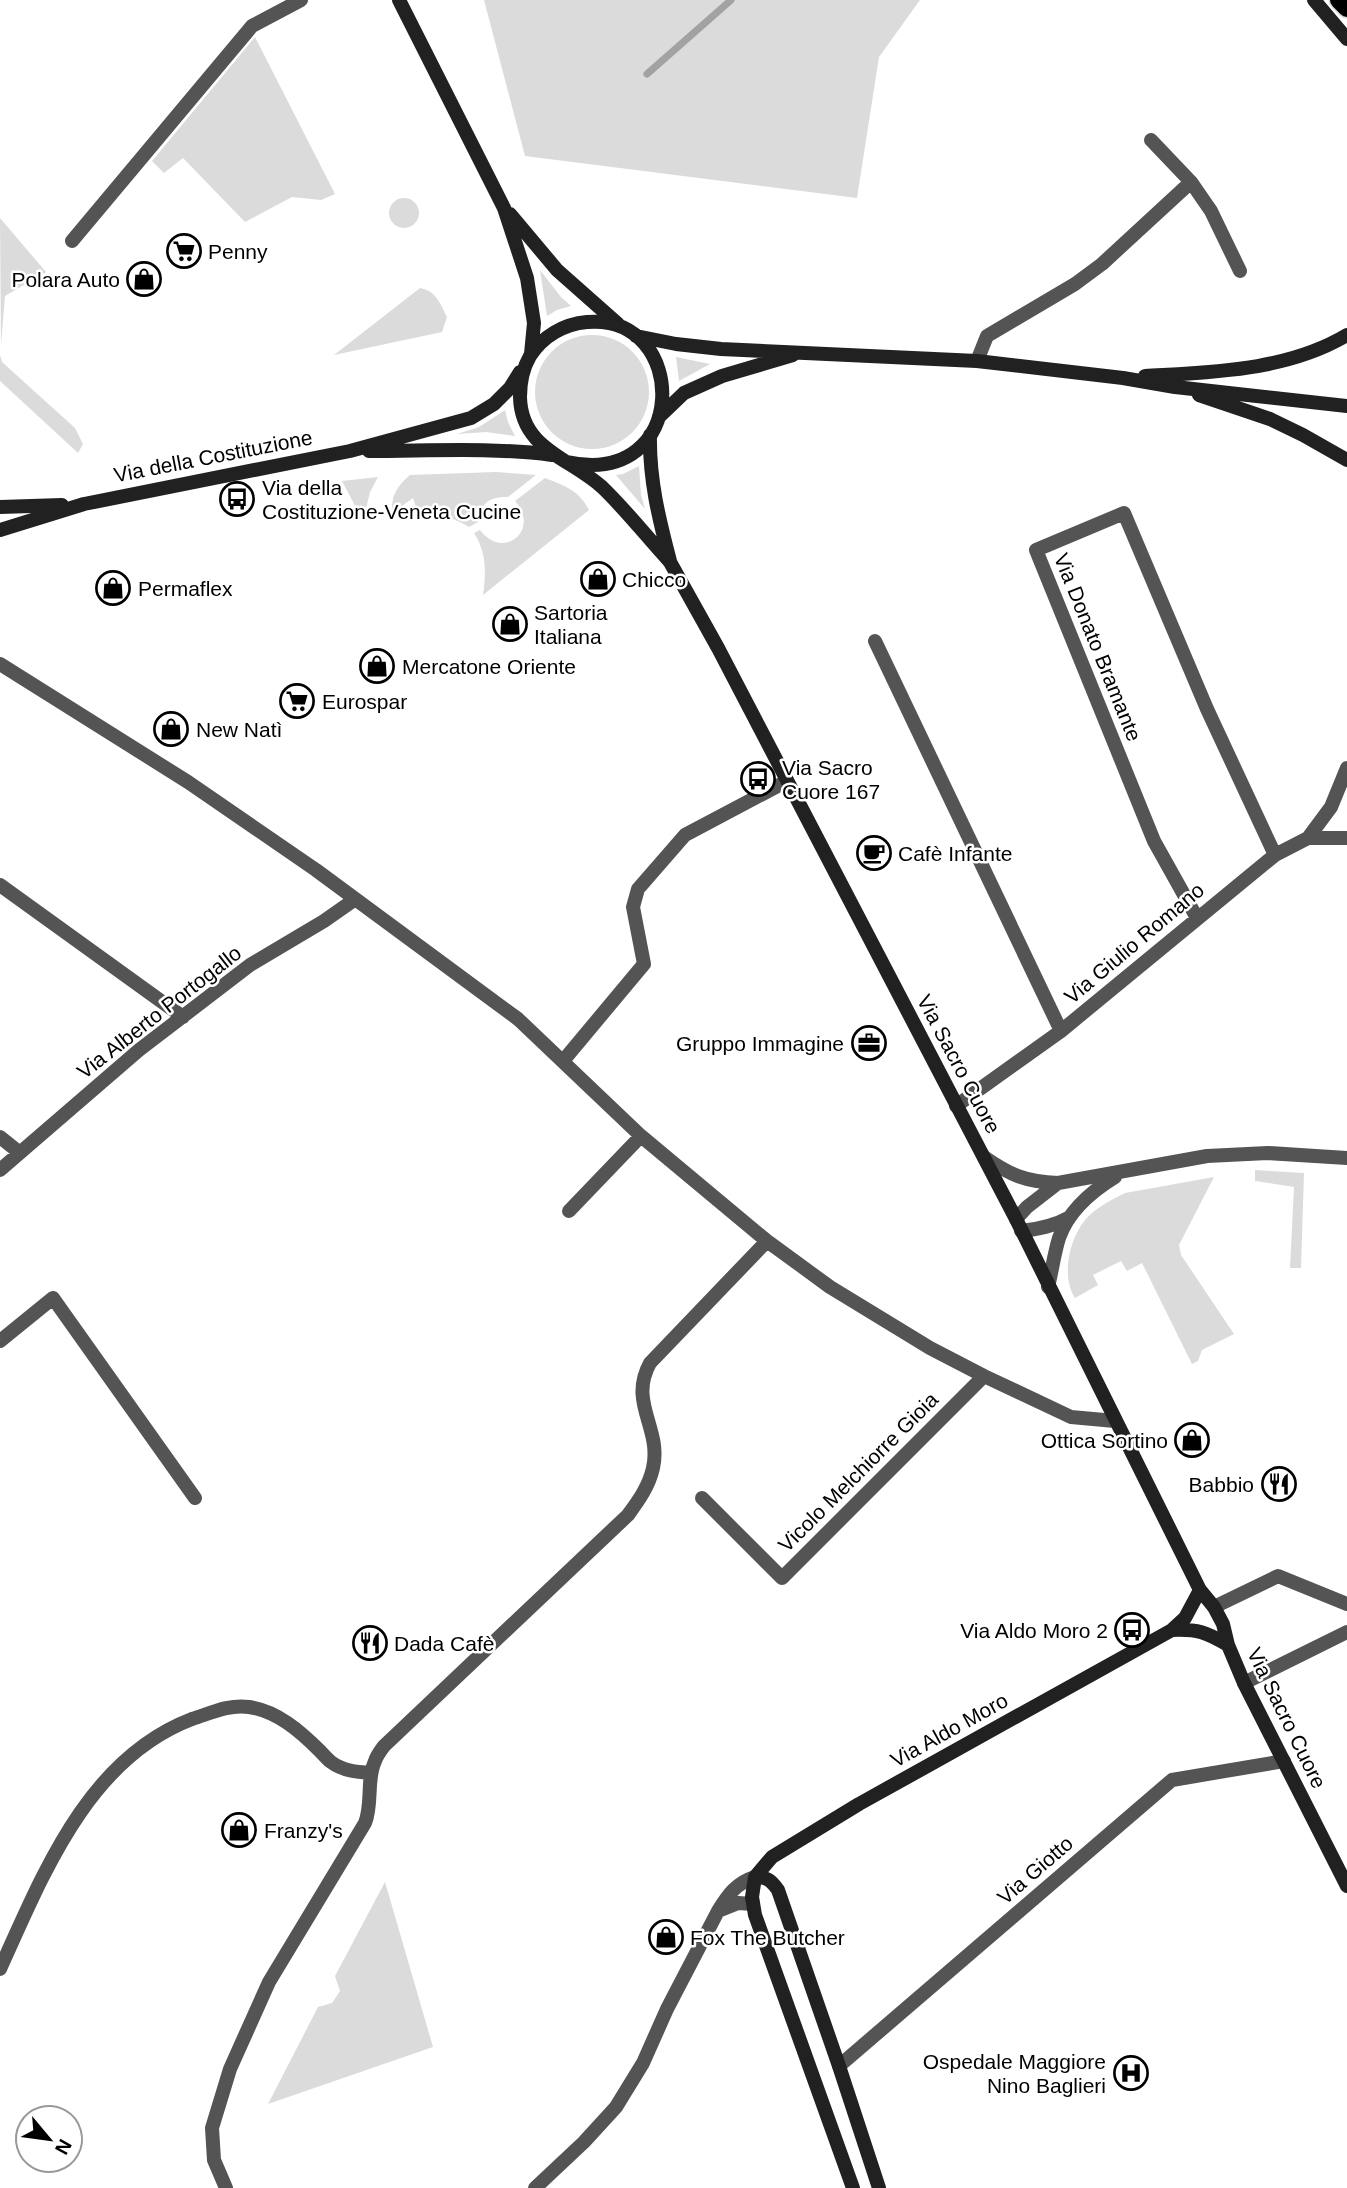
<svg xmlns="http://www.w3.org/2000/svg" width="1347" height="2188" font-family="Arial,sans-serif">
  <rect width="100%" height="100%" fill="#fff"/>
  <path fill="#dbdbdb" d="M 484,0 L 920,0 L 879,57 L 857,198 L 525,156 Z
    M 255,37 L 335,194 L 321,200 L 292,197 L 245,222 L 183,158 L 164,173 L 152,161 Z
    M389 213a15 15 0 1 1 30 0a15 15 0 1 1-30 0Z
    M 0,218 L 46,272 L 5,296 L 1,344 Z
    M 540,270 L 561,297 L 571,306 L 557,310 L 547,316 Z
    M 420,288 C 436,291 440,303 447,317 L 442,332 L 334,355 Z
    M535 392a57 57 0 1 1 114 0a57 57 0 1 1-114 0Z
    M 0,355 L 2,362 L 75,428 L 83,444 L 78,453 L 0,381 Z
    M 676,357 L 710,364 L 679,381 Z
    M 505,410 L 508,422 L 515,436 L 486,432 L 457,434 L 479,427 Z
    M 639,466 L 641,495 L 645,509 L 616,475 L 623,474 Z
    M 496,472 L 536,475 L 508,497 C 490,496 479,504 478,522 L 469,527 C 452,516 438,515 419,516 L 413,498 L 392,513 C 391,496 397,486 410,475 Z
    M 378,477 L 370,492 L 363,521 L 342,481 Z
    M 545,478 C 565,486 579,490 589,510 L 483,595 C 486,573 487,553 474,533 L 480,530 C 503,561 541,530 515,501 Z
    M 1255,1170 L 1304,1173 L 1301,1268 L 1290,1268 L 1294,1187 L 1255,1181 Z
    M 1214,1177 L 1179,1245 L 1181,1255 L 1234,1334 L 1202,1350 L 1198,1361 L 1192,1364 L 1142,1263 L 1127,1271 L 1121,1261 L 1093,1275 L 1098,1285 L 1075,1298 C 1061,1276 1069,1240 1085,1220 C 1095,1208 1111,1200 1125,1193 Z
    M 385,1882 L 433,2047 L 268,2104 L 318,2007 L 332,2003 L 340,1991 L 335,1976 Z"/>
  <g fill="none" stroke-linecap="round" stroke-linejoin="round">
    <path stroke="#a2a2a2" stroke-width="7" d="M 647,74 L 731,0"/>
    <g stroke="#dbdbdb" stroke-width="21">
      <path id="primary" d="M 1339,0 L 1347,8"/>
    </g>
    <path stroke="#545454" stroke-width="14" d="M 1151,140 L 1191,182 L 1211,211 L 1240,271
      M 72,241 L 252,26 L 301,0
      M 977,361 L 987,336 L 1075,284 L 1102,264 L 1191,182
      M 875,641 L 1061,1031
      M 0,664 L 188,782 L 316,870 L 518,1019 L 641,1136 L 767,1241 L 830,1287 L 930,1348 L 984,1376 L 1071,1417 L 1115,1421
      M 1308,838 L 1331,807 L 1347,768
      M 0,885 L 183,1017
      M 1197,918 L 1154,841 L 1036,550 L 1124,513 L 1207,709 L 1275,855
      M 563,1061 L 644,964 L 633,907 L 638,889 L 685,835 L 787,781
      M 956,1106 L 1061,1031 L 1275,855 L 1308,838 L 1347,838
      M 0,1137 L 20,1153
      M 984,1157 C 1010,1175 1026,1182 1058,1183 L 1207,1156 L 1268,1153 L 1347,1158
      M 0,1170 L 139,1050 L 250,965 L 324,921 L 354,900
      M 569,1211 L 641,1136
      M 1016,1219 L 1027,1207 L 1058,1183
      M 1021,1231 C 1039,1229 1054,1226 1070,1217
      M 1048,1287 C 1052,1271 1054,1254 1059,1238 C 1068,1212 1092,1191 1115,1177
      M 0,1341 L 53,1298 L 195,1498
      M 702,1498 L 782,1578 L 984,1376
      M 1214,1607 L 1278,1576 L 1347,1604
      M 1244,1683 L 1347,1632
      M 718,1911 L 738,1903 L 753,1904
      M 0,1969 C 43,1875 87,1759 192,1719 C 211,1713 229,1704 249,1707 C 277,1711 300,1731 320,1751 C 323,1754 327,1759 331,1762 C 343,1771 357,1772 371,1773
      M 839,2066 L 1172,1780 L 1284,1761
      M 226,2188 L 214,2160 L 212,2128 L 230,2069 L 269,1982 L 365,1823 C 373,1803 366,1780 375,1761 C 377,1755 381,1750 384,1746 L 628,1515 C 639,1500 649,1486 653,1468 C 662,1428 628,1403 650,1363 L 767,1241
      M 535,2188 L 584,2142 L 616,2107 L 643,2063 L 667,2009 L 718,1911 C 728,1895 736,1883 755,1877"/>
    <path stroke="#212121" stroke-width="14" d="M 399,0 L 504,208 L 527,278 L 534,323 L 531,354
      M 1314,0 L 1347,39
      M 510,214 L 557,270 L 618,324
      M 636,336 L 676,344 L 721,349 L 977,361 L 1123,378 L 1175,387 L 1347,406
      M 1145,376 C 1212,372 1287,371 1347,335
      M 1199,395 L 1270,419 L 1303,435 L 1347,460
      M 660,416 L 684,393 L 722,376 L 793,355
      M 650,435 C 649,479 659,519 670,561
      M 369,451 C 430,451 491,447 552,455
      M 567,462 C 691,489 690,313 587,322 C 564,324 543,336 530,356 C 523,368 520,383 520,397 C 521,449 570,458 602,487 C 626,510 647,537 670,562 L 718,648 L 1016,1219 L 1200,1590 L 1214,1607 L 1223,1624 L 1228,1645 L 1244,1683 L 1347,1886
      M 0,507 L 62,505
      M 0,530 L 84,504 L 350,451 L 471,418 L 494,404 L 510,388 L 520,372
      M 1172,1630 C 1198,1629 1206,1632 1228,1645
      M 755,1877 C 767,1877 771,1880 778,1890 L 839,2066 L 879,2188
      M 853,2188 L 755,1915 L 752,1897 L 755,1877 L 772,1857 L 859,1804 L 1172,1630 L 1185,1618 L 1200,1590"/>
    <use href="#primary" stroke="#000" stroke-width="18"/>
  </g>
  <defs>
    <g id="supermarket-ring" transform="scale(1.75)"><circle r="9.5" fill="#fff" stroke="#000" stroke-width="1.5"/><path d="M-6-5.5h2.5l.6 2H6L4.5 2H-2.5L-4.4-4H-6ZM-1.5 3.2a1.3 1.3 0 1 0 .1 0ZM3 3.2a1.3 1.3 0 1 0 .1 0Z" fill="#000"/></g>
    <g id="shop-ring" transform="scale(1.75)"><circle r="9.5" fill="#fff" stroke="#000" stroke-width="1.5"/><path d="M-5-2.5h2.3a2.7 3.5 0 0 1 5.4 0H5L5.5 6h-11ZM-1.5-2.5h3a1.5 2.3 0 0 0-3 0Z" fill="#000"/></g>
    <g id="bus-ring" transform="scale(1.75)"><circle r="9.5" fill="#fff" stroke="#000" stroke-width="1.5"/><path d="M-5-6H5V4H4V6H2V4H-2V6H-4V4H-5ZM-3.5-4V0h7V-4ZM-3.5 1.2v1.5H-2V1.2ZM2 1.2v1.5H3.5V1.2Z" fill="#000"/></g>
    <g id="cafe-ring" transform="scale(1.75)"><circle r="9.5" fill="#fff" stroke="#000" stroke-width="1.5"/><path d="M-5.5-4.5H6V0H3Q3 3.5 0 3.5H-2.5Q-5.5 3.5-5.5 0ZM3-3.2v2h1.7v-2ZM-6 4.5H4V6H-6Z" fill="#000"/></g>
    <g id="office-ring" transform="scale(1.75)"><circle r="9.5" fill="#fff" stroke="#000" stroke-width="1.5"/><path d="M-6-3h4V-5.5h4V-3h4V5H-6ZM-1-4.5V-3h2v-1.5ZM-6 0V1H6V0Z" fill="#000"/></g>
    <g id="restaurant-ring" transform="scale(1.75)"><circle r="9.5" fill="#fff" stroke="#000" stroke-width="1.5"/><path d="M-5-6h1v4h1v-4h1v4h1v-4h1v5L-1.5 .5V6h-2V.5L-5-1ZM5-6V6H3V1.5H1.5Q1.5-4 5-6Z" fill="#000"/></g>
    <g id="hospital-ring" transform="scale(1.75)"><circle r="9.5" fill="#fff" stroke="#000" stroke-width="1.5"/><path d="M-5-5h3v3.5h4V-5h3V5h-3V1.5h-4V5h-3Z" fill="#000"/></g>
  </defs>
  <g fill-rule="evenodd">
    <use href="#supermarket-ring" x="184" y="251"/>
    <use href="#shop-ring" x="144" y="279"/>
    <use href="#bus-ring" x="237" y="499"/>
    <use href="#shop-ring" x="598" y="579"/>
    <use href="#shop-ring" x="113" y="588"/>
    <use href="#shop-ring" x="510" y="624"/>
    <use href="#shop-ring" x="377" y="666"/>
    <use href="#supermarket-ring" x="297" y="701"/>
    <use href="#shop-ring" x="171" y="729"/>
    <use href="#bus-ring" x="758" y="779"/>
    <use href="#cafe-ring" x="874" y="853"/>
    <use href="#office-ring" x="869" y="1043"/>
    <use href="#shop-ring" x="1192" y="1440"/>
    <use href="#restaurant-ring" x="1279" y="1484"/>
    <use href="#bus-ring" x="1132" y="1630"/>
    <use href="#restaurant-ring" x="370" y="1643"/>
    <use href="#shop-ring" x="239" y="1830"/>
    <use href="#shop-ring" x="666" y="1937"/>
    <use href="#hospital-ring" x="1131" y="2073"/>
  </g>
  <g text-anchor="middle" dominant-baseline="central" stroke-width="5" stroke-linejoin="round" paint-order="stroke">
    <g font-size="21" fill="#000" stroke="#fff" text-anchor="start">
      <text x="208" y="251">Penny</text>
      <text x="120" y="279" text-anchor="end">Polara Auto</text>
      <text x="262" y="487">Via della<tspan x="262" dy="24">Costituzione-Veneta Cucine</tspan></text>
      <text x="622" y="579">Chicco</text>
      <text x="138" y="588">Permaflex</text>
      <text x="534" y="612">Sartoria<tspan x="534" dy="24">Italiana</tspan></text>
      <text x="402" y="666">Mercatone Oriente</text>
      <text x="322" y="701">Eurospar</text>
      <text x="196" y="729">New Natì</text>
      <text x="782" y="767">Via Sacro<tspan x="782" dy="24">Cuore 167</tspan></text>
      <text x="898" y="853">Cafè Infante</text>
      <text x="844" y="1043" text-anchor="end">Gruppo Immagine</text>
      <text x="1168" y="1440" text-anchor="end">Ottica Sortino</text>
      <text x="1254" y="1484" text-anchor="end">Babbio</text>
      <text x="1108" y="1630" text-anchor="end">Via Aldo Moro 2</text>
      <text x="394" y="1643">Dada Cafè</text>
      <text x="264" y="1830">Franzy's</text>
      <text x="690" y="1937">Fox The Butcher</text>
      <text x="1106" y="2061" text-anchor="end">Ospedale Maggiore<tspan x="1106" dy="24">Nino Baglieri</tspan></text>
    </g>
    <g font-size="21" fill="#000" stroke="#fff">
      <text transform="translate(213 456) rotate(-11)">Via della Costituzione</text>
      <text transform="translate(1098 647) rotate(68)">Via Donato Bramante</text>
      <text transform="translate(1134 943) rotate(-40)">Via Giulio Romano</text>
      <text transform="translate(159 1012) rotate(-38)">Via Alberto Portogallo</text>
      <text transform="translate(959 1064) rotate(62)">Via Sacro Cuore</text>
      <text transform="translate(858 1472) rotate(-45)">Vicolo Melchiorre Gioia</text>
      <text transform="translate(1287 1718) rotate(64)">Via Sacro Cuore</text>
      <text transform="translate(949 1730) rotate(-29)">Via Aldo Moro</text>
      <text transform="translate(1035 1870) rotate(-41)">Via Giotto</text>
    </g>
  </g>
  <g transform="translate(49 2139) rotate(119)"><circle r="33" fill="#ffffff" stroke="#999999" stroke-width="2"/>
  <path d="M0-5L12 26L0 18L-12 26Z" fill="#000000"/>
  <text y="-10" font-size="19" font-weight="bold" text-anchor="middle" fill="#000000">N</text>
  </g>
</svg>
